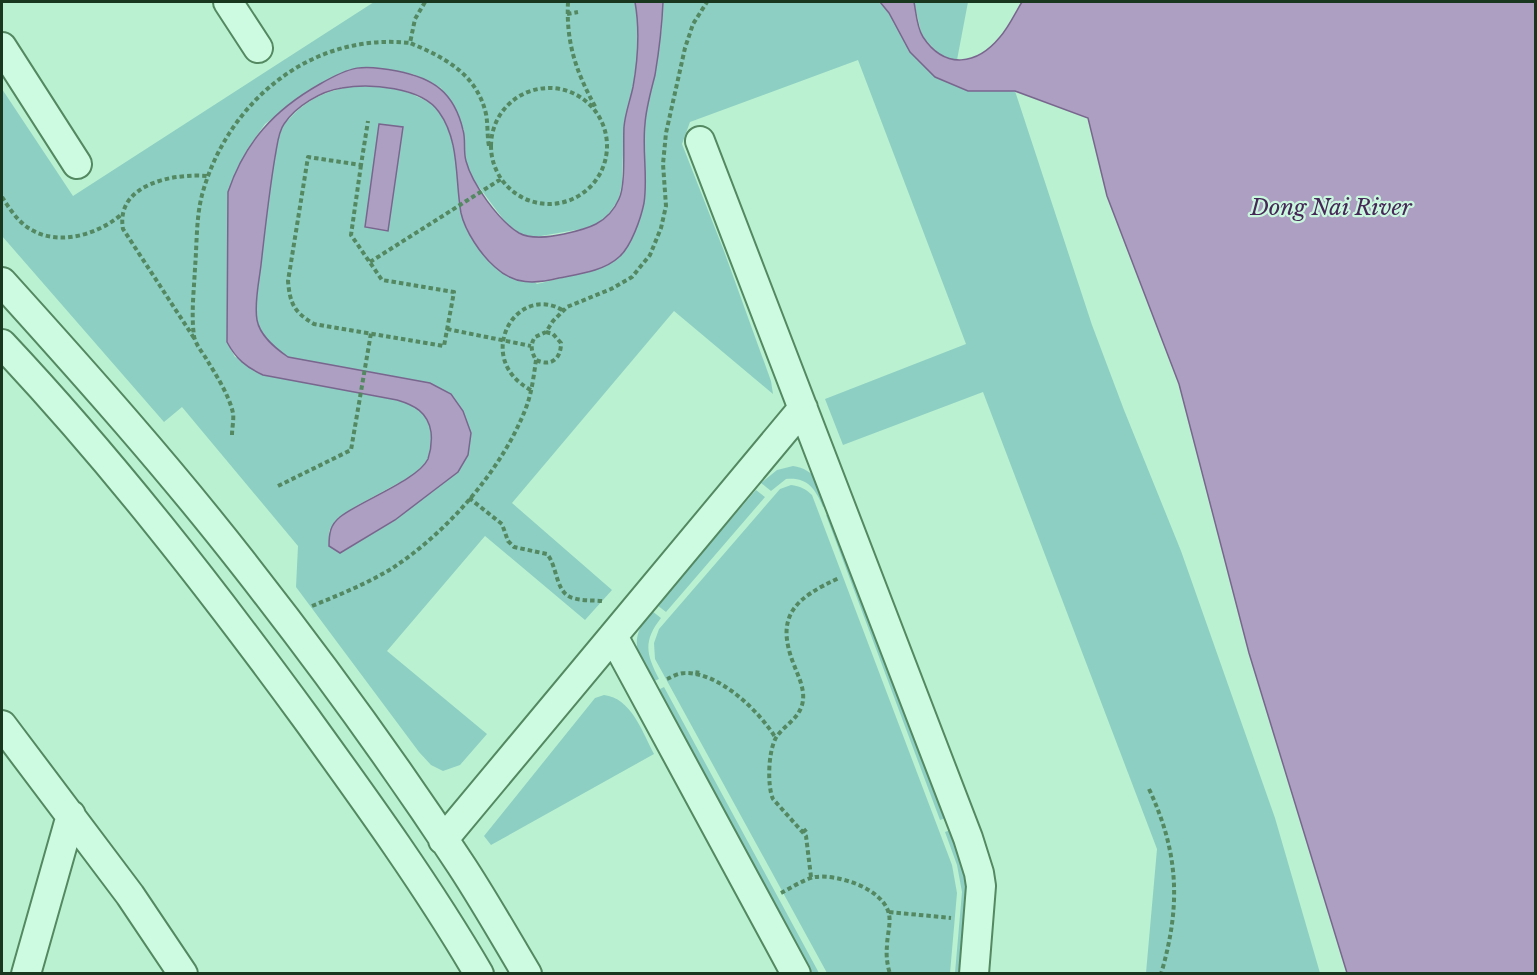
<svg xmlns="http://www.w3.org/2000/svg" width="1537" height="975" font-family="'Libre Baskerville',serif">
  <rect width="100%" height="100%" fill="#baf1d1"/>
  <path fill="#8ecfc4" d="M 374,2 L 635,2 L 638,17 L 637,59 L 623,154 L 622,183 L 619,199 L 607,216 L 593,227 L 535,237 L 521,234 L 506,223 L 473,179 L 465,160 L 464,130 L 441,88 L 413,74 L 386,69 L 315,87 L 285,109 L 265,124 L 248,148 L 235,173 L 228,192 L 227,342 L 235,357 L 415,405 L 423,412 L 431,429 L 432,444 L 427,461 L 413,475 L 358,505 L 338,518 L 329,531 L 329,546 L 340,553 L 395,520 L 458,472 L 451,394 L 430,383 L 288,357 C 275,348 260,336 257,319 C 254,302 259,282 261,265 C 265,230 268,195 274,161 C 276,150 278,136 283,126 C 285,122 289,119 292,116 C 323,83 379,77 418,97 C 427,101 435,105 440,113 C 458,142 458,182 461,215 L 537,284 L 598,269 L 620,257 L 644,176 L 643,146 L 645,121 L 662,28 L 663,2 L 880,2 L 968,91 L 1015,91 L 1092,325 L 1124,410 L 1181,551 L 1275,818 L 1320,973 L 1146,973 L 1157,849 L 983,392 L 843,445 L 825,399 L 966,344 L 858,60 L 690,122 L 682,144 L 724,251 L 771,381 L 773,394 L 674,311 L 512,503 L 612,590 L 585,620 L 485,536 L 387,651 L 487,734 L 460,765 L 443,771 L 431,765 L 419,752 L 296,587 L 298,546 L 182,407 L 164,422 L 2,236 L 2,89 L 73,196 Z
    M 914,2 L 968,2 L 957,60 L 942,57 L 922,36 Z
    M 793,466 C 815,469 821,486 832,503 L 823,507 C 815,488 807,477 786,479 L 771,491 L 761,483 L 777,470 Z
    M 791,485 C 800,486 806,489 812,495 L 952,865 L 957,893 L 950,973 L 827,973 L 655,659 L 654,643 L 659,629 L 780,489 Z
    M 756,490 L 765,497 L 666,612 L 657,605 Z
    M 835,512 L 948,817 L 940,820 L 826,515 Z
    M 652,611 L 661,618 C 643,641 646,654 659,679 L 652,682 C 637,652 627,640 652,611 Z
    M 664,687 L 819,973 L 809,973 L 656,691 Z
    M 604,695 C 631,698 642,731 654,754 L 491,845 L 484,836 L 595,698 Z
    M 953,829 L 969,876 L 964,973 L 955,973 L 962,892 L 957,865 L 945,832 Z"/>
  <path fill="#ad9fc1" stroke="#79668e" stroke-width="1.5" d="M 635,2 L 663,2 C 662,26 659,51 655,75 C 651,91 646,108 645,124 C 642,150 648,177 644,203 C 641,218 631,247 619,257 C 604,271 579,274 559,278 C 535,284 514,285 495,267 C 481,255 465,231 461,213 C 455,180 460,141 439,112 C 422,87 369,83 342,88 C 321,91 296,106 284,124 C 278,132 277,147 275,157 C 269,193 265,229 261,265 C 259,282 254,303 257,320 C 260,336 275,348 288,357 L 430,383 L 451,394 L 463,411 L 471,433 L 468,455 L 458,472 L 433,491 L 395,520 L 340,553 L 329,546 C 329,534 330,525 340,517 C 360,501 418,480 428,459 C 431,450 432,441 431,432 C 428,412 414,405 397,400 L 263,375 C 246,367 236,359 227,342 L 228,192 C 245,142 274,110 320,84 C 351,66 362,64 397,71 C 433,78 454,92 463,130 C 466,140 463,151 466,161 C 472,184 499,221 519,233 C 532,240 550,237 564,234 C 587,229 608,224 619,199 C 626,184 623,146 624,127 C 625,114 630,101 633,87 C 638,59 640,30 635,2 Z
    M 880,2 L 914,2 C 916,12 917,28 923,37 C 945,70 977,65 1000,37 C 1009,27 1015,13 1022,2 L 1535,2 L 1535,973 L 1347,973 L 1249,653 L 1179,384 L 1107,196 L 1088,118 L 1015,91 L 968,91 L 935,77 L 910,52 L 889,13 Z
    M 379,124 L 403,127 L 388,231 L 365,227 Z"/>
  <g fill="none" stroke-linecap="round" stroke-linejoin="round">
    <g stroke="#538861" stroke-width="32">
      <path id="minor" d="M 228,2 L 258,48
        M 2,47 L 77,164
        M 700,141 L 968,838 L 979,873 L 981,886 L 974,974
        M 2,282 C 86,375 169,468 246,567 C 322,664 394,763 461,865 C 484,900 505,937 527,974
        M 2,344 C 112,461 211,588 306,718 C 366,801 427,885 479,974
        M 613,636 L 796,974
        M 2,725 L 130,895 L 183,974
        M 443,840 L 803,408
        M 26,974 L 71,815"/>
    </g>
    <path stroke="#538861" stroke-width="4" stroke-dasharray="4.5 3" stroke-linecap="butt" d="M 425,2 L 415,19 L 410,43 C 444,57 477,74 486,114 C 488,124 487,136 489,146
      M 568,2 C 566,43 576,72 596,108
      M 567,14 L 578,12
      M491 146a58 58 0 1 1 116 0a58 58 0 1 1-116 0Z
      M 361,165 L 351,235 L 382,280 L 454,292 L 444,346 L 314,324 C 294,312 290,304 288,281 L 308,157 L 361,165 L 368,121
      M 2,197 C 9,208 18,222 30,229 C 59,247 99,234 122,214
      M 370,262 L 501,179
      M 447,329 L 531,346
      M 546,332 L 553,334 L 561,343 C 561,359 551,367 536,360 C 531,351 530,345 535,337 L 546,332 L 553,321 L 567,307 L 611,289 L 632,277 L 650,255 L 661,228 L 666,206 L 663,164 L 666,133 L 685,48 L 693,24 L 707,2
      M 194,338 L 123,229 C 115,184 174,173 208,176
      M 531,390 C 472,359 516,281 564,311
      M 232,435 C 232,428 234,420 233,413 C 229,395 216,375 207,360 C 203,353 195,344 194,336 C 191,314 194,290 195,268 C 197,244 196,218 202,195 C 227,102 311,32 410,43
      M 278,486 L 351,450 L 371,333
      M 469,498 L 502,524 L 508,541 L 514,547 L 547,554 C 558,567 555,593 573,598 C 582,601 592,600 602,601
      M 312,606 C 339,595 366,584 391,569 C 447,533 504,468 527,405 C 532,391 534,374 536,360
      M 697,675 L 698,668
      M 667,679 C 672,677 678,673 685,673 C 719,672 759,711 775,737
      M 1149,789 C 1179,853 1181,906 1161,974
      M 803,832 L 808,828
      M 811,877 L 806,836 L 773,799 C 767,786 768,749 777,736 C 785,725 798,719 802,705 C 806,691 799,678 794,665 C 774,615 796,598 839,578
      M 781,893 C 791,888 804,879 815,877 C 837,874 883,888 889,914 C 891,924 887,936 887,946 C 886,955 887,964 890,974
      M 889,912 L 951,918"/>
    <use href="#minor" stroke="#cdfbe1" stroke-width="28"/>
  </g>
  <g text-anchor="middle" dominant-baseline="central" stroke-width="4.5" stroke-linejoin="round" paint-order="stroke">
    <g font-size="22" font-style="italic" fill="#472757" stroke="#caf8de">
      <text x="1331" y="207">Dong Nai River</text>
    </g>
  </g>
  <rect width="1537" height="975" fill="none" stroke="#19361f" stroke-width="6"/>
</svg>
